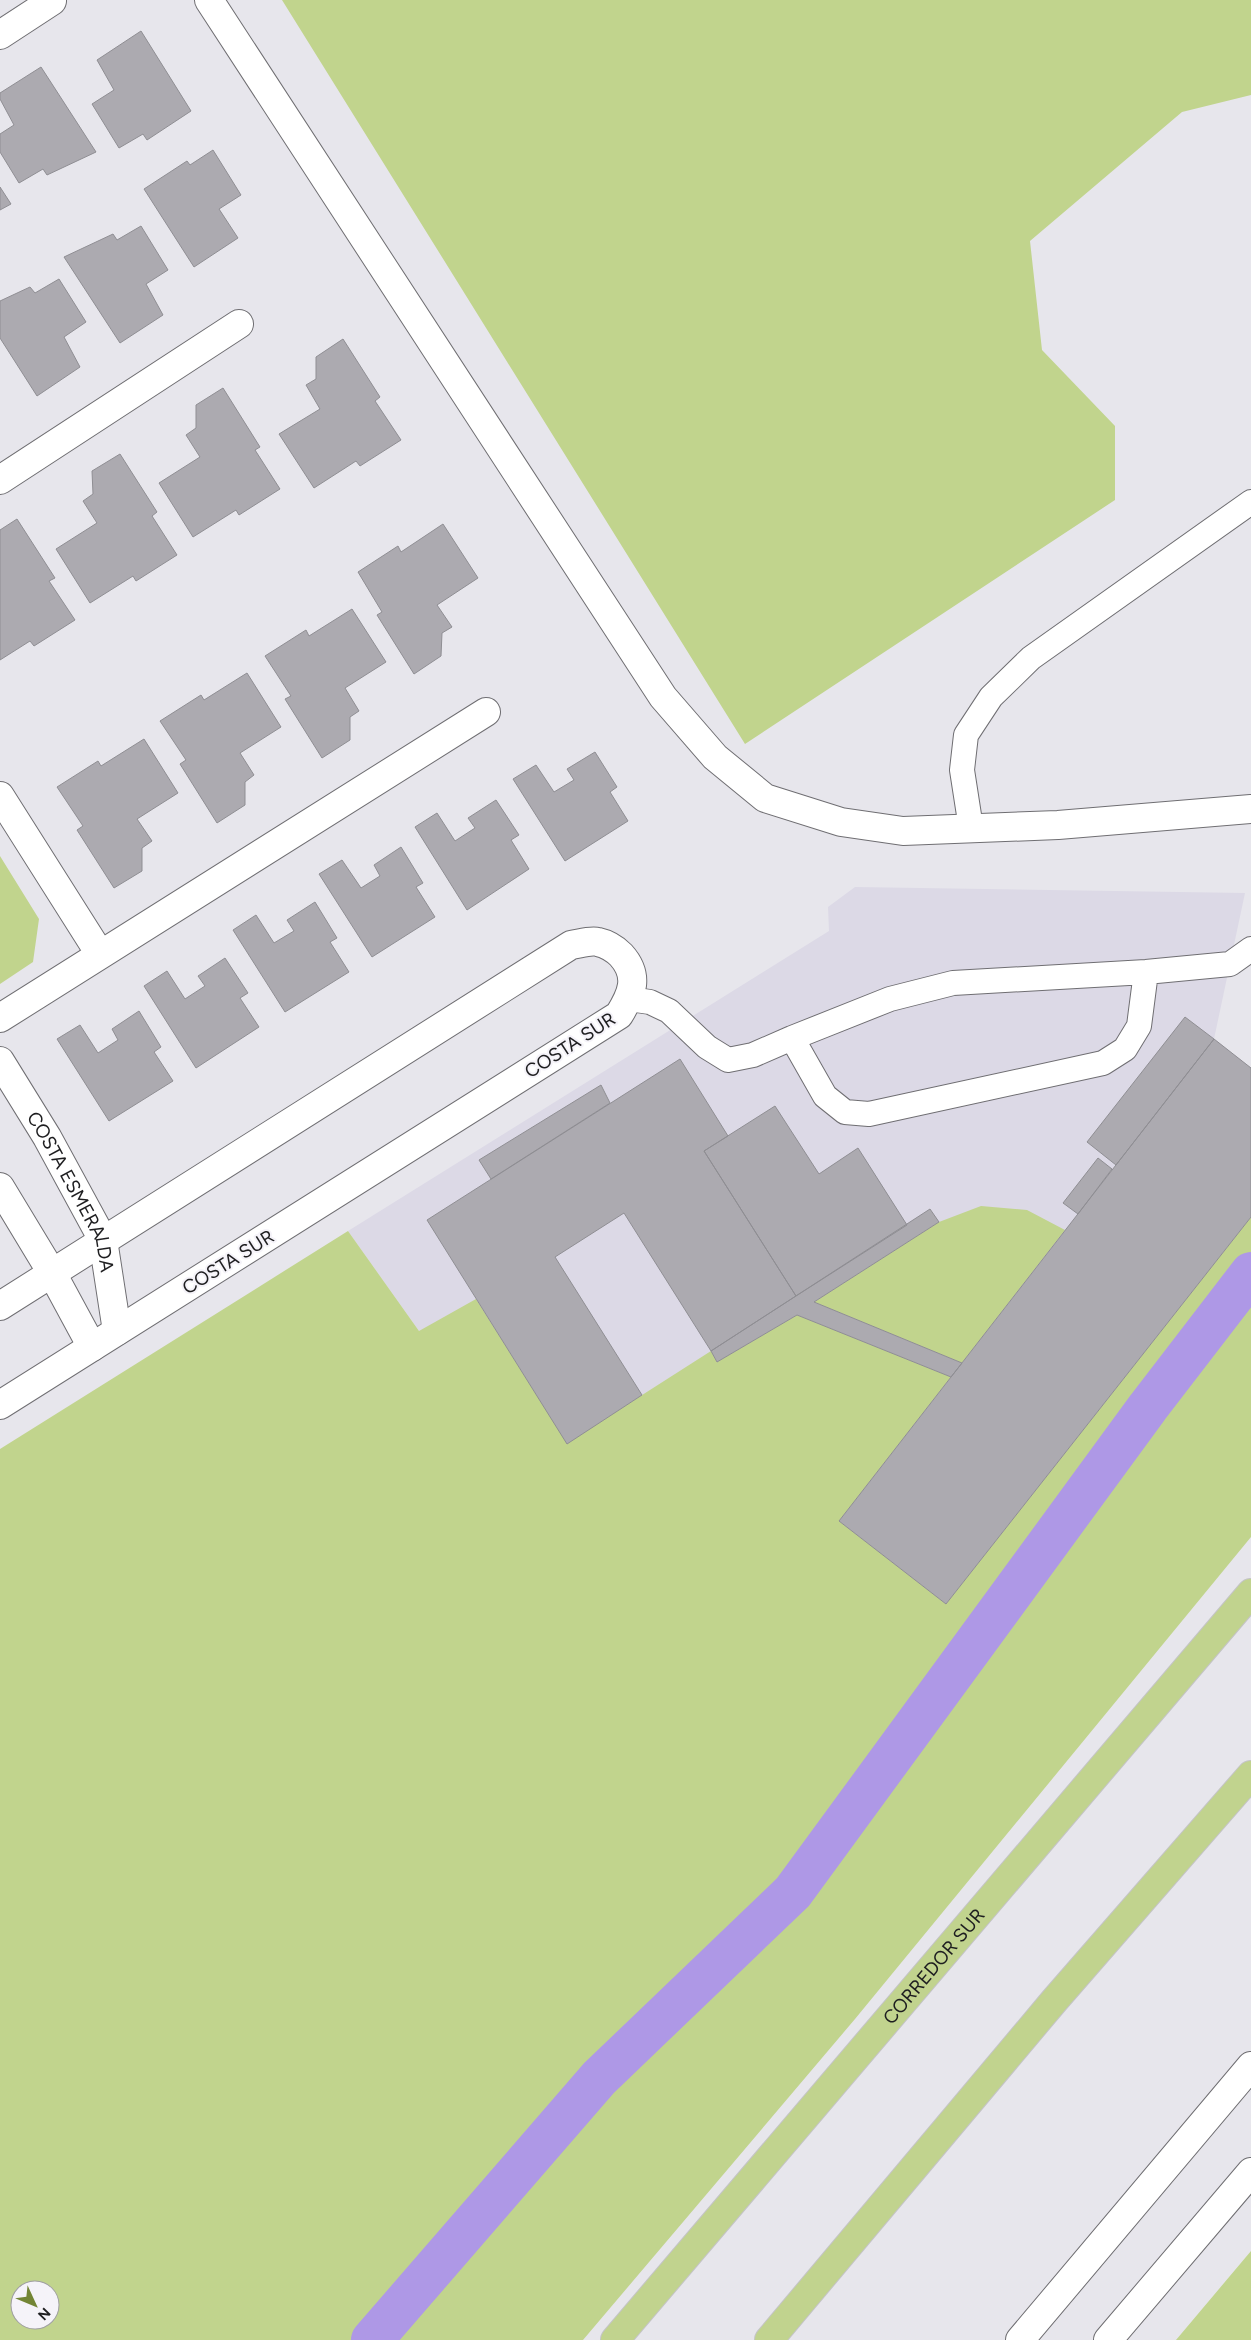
<svg xmlns="http://www.w3.org/2000/svg" width="1251" height="2340" font-family="Figtree,sans-serif">
  <rect width="100%" height="100%" fill="#e7e6ec"/>
  <path fill="#dcd9e6" d="M 855,887 L 1245,893 L 1214,1039 L 1251,1068 L 1251,1217 L 946,1604 L 576,1552 L 348,1231 L 829,931 L 828,907 Z"/>
  <path fill="#c1d48d" fill-rule="evenodd" d="M 282,0 L 1251,0 L 1251,95 L 1182,112 L 1030,241 L 1042,350 L 1115,426 L 1115,500 L 745,744 Z
    M 0,856 L 39,919 L 33,962 L 0,984 Z
    M 981,1206 L 1027,1210 L 1065,1230 L 962,1363 L 814,1302 L 939,1222 Z
    M 1251,1217 L 1251,1537 L 855,2019 L 583,2340 L 0,2340 L 0,1449 L 348,1231 L 419,1331 L 476,1299 L 567,1443 L 711,1351 L 717,1362 L 797,1315 L 951,1377 L 839,1521 L 946,1604 ZM 20,2290 L 50,2290 L 50,2320 L 20,2320 Z
    M 1251,2251 L 1251,2340 L 1176,2340 Z"/>
  <g fill="none" stroke-linecap="round" stroke-linejoin="round">
    <path stroke="#ae98e6" stroke-width="42" d="M 372,2340 L 599,2078 L 793,1892 L 1148,1407 L 1251,1273"/>
  </g>
  <path fill="#acaab0" stroke="#8f8e93" d="M 141,31 L 191,111 L 147,140 L 143,134 L 119,148 L 92,104 L 114,90 L 97,60 Z
    M 41,67 L 96,152 L 47,175 L 43,169 L 19,183 L 0,152 L 0,134 L 14,125 L 0,99 L 0,93 Z
    M 213,150 L 241,195 L 219,209 L 238,238 L 194,267 L 144,189 L 187,161 L 190,165 Z
    M 0,187 L 11,204 L 0,210 Z
    M 141,226 L 168,270 L 146,284 L 163,315 L 120,343 L 64,257 L 113,234 L 117,240 Z
    M 59,279 L 86,322 L 64,337 L 80,367 L 37,396 L 0,338 L 0,301 L 30,287 L 35,293 Z
    M 343,339 L 380,397 L 375,401 L 401,440 L 360,466 L 356,461 L 314,488 L 279,434 L 320,409 L 306,385 L 316,379 L 316,357 Z
    M 223,388 L 260,447 L 255,450 L 280,489 L 239,515 L 236,510 L 193,537 L 159,483 L 200,457 L 186,435 L 196,428 L 196,405 Z
    M 120,454 L 157,512 L 152,516 L 177,555 L 136,581 L 133,576 L 90,603 L 56,549 L 97,523 L 83,501 L 93,494 L 92,471 Z
    M 17,519 L 55,578 L 49,581 L 75,620 L 34,646 L 30,641 L 0,660 L 0,530 Z
    M 443,524 L 478,578 L 437,605 L 452,627 L 442,633 L 441,656 L 414,674 L 377,615 L 382,612 L 358,572 L 398,546 L 401,552 Z
    M 352,609 L 386,662 L 345,688 L 359,711 L 350,717 L 350,740 L 322,758 L 285,699 L 291,696 L 265,656 L 306,630 L 309,636 Z
    M 247,673 L 281,727 L 240,753 L 254,775 L 245,782 L 245,805 L 217,823 L 180,764 L 186,760 L 160,721 L 201,695 L 204,700 Z
    M 144,739 L 178,793 L 137,819 L 152,841 L 142,848 L 142,871 L 114,888 L 77,830 L 83,826 L 57,787 L 98,761 L 101,766 Z
    M 595,752 L 617,787 L 610,792 L 628,821 L 565,861 L 513,779 L 536,765 L 554,792 L 574,780 L 567,769 Z
    M 496,800 L 519,835 L 511,840 L 529,869 L 467,910 L 415,827 L 437,813 L 455,841 L 475,828 L 468,818 Z
    M 401,847 L 423,883 L 416,887 L 435,917 L 372,957 L 319,874 L 342,860 L 361,888 L 380,876 L 374,865 Z
    M 315,902 L 337,938 L 330,942 L 349,972 L 285,1012 L 233,930 L 256,915 L 274,943 L 294,931 L 287,920 Z
    M 225,958 L 248,993 L 240,998 L 259,1027 L 196,1068 L 144,986 L 167,971 L 185,999 L 205,986 L 198,976 Z
    M 139,1011 L 161,1047 L 154,1052 L 173,1081 L 109,1121 L 57,1039 L 80,1025 L 98,1053 L 118,1040 L 112,1029 Z
    M 1185,1017 L 1214,1039 L 1116,1165 L 1087,1142 Z
    M 1214,1039 L 1251,1068 L 1251,1217 L 946,1604 L 839,1521 Z
    M 680,1059 L 728,1136 L 704,1151 L 796,1296 L 711,1351 L 624,1213 L 555,1257 L 642,1395 L 567,1444 L 427,1220 Z
    M 601,1085 L 610,1103 L 491,1179 L 479,1160 Z
    M 775,1106 L 819,1174 L 858,1148 L 907,1225 L 796,1296 L 704,1151 Z
    M 1098,1158 L 1112,1169 L 1078,1214 L 1063,1203 Z
    M 930,1209 L 939,1222 L 814,1302 L 962,1363 L 951,1377 L 797,1315 L 717,1362 L 711,1351 Z"/>
  <g fill="none" stroke-linecap="round" stroke-linejoin="round">
    <g stroke="#6f6e72" stroke-width="26">
      <path id="lane" d="M 971,828 L 962,770 L 966,735 L 991,697 L 1031,658 L 1251,502
        M 629,999 L 650,1002 L 669,1011 L 707,1047 L 728,1060 L 753,1055 L 792,1038 L 890,999 L 953,983 L 1146,972 L 1230,964 L 1251,949
        M 792,1038 L 825,1096 L 845,1112 L 869,1114 L 1103,1063 L 1125,1049 L 1139,1026 L 1146,972"/>
    </g>
    <g stroke="#6f6e72" stroke-width="30">
      <g id="street">
        <path d="M 209,0 L 663,697 L 715,757 L 765,798 L 841,822 L 903,831 L 1058,825 L 1251,809"/>
        <path d="M 0,35 L 52,1"/>
        <path d="M 0,480 L 239,324"/>
        <path d="M 0,796 L 100,954"/>
        <path d="M 0,1018 L 486,712"/>
        <path id="s1" d="M 0,1061 L 47,1137 L 103,1240 L 117,1331"/>
        <path d="M 0,1187 L 52,1273 L 92,1347"/>
        <path d="M 1020,2340 L 1251,2066"/>
        <path d="M 1108,2340 L 1251,2172"/>
      </g>
    </g>
    <g stroke="#6f6e72" stroke-width="30">
      <path id="secondary" d="M 0,1306 L 571,945 C 579,944 590,940 598,942 C 607,944 614,948 621,955 C 640,976 632,994 619,1015 L 0,1405"/>
    </g>
    <g stroke="#c4c4c5" stroke-width="30">
      <g id="highway">
        <path id="s2" d="M 615,2340 L 1251,1593"/>
        <path d="M 769,2340 L 1054,2001 L 1251,1775"/>
      </g>
    </g>
    <use href="#lane" stroke="#fff" stroke-width="24"/>
    <use href="#street" stroke="#fff" stroke-width="28"/>
    <use href="#secondary" stroke="#fff" stroke-width="28"/>
    <use href="#highway" stroke="#c1d38e" stroke-width="28"/>
  </g>
  <g text-anchor="middle" dominant-baseline="central" stroke-width="4" stroke-linejoin="round" paint-order="stroke">
    <g font-size="19" fill="#1e1e20" stroke="#f5f3f9">
      <text transform="translate(570 1045) rotate(-33)">COSTA SUR</text>
      <text stroke="none"><textPath href="#s1" startOffset="150">COSTA ESMERALDA</textPath></text>
      <text transform="translate(228 1262) rotate(-32)">COSTA SUR</text>
      <text stroke="none"><textPath href="#s2" startOffset="491">CORREDOR SUR</textPath></text>
    </g>
  </g>
  <g transform="translate(35 2305) rotate(134)"><circle r="24" fill="#f5f3f9" stroke="#9f9ea2"/>
  <path d="M0-4L9 19L0 12L-9 19Z" fill="#738535"/>
  <text y="-8" font-size="14" font-weight="bold" text-anchor="middle" fill="#1e1e20">N</text>
  </g>
</svg>
